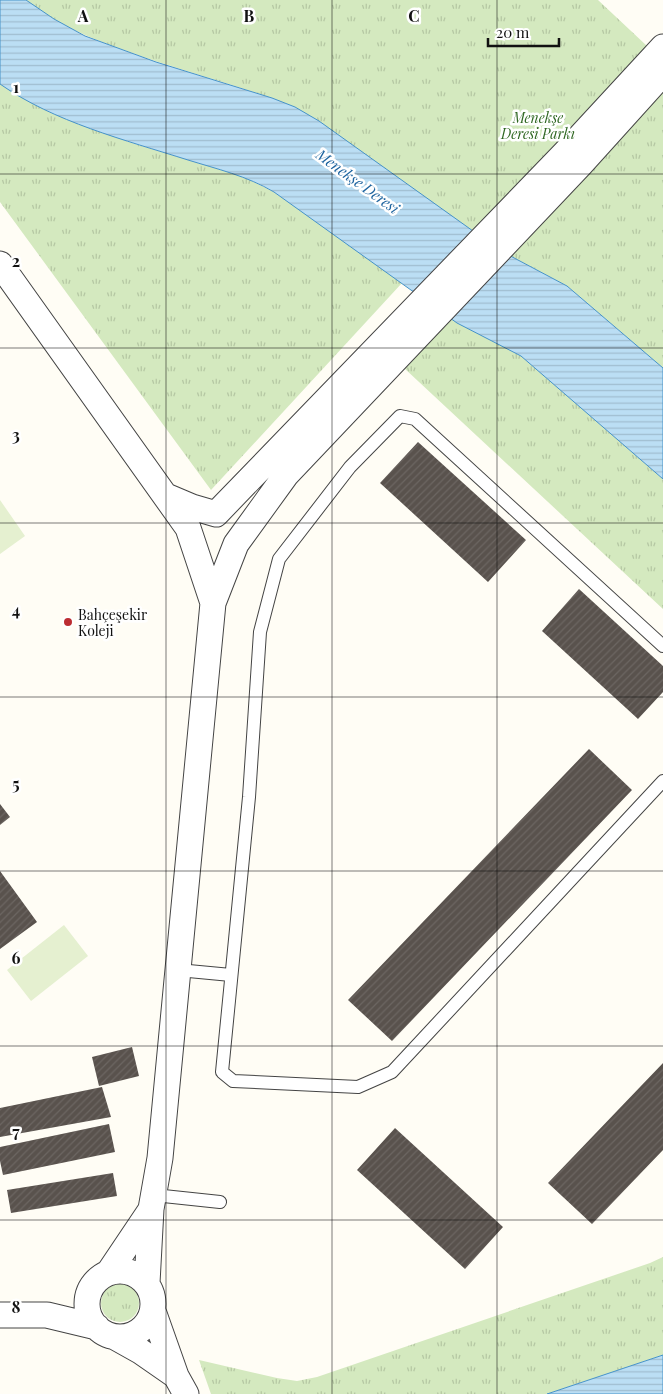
<svg xmlns="http://www.w3.org/2000/svg" width="663" height="1394" font-family="'Playfair Display',serif">
  <defs>
    <pattern id="grass-tufts" width="24" height="20" patternUnits="userSpaceOnUse" patternTransform="scale(1.25)"><rect width="24" height="20" fill="#d4e9bf"/><path d="M3 7l-1-3M5 7V3M7 7l1-3M15 17l-1-3M17 17v-4M19 17l1-3" fill="none" stroke="#b5c7a3"/></pattern>
    <pattern id="water-rules" width="6" height="5" patternUnits="userSpaceOnUse" patternTransform="scale(1.25)"><rect width="6" height="5" fill="#bbdef4"/><path d="M0 2.5h6" fill="none" stroke="#a0bdd0"/></pattern>
    <pattern id="building-hatch" width="6" height="6" patternUnits="userSpaceOnUse" patternTransform="scale(1.25)"><rect width="6" height="6" fill="#59524d"/><path d="M-1 1l2-2M0 6l6-6M5 7l2-2" fill="none" stroke="#6c6662"/></pattern>
  </defs>
  <rect width="100%" height="100%" fill="#fffdf5"/>
  <path fill="url(#grass-tufts)" d="M 26,0 L 598,0 L 663,61 L 663,368 L 567,286 L 501,251 L 295,107 C 239,85 180,71 124,50 C 89,38 56,24 26,0 Z
    M 0,84 L 51,113 L 129,142 L 244,177 L 274,192 L 402,283 L 211,490 L 0,202 Z
    M 451,319 L 521,356 L 663,479 L 663,609 L 404,368 Z
    M 663,1257 L 663,1355 L 547,1394 L 211,1394 L 199,1360 L 277,1378 L 297,1381 L 317,1377 L 650,1263 Z
    M101 1303a19 19 0 1 1 38 0a19 19 0 1 1-38 0Z"/>
  <path fill="#e5f0d0" d="M 0,500 L 25,536 L 0,554 Z
    M 64,925 L 88,956 L 31,1001 L 7,970 Z"/>
  <path fill="url(#water-rules)" stroke="#4592c8" d="M 0,0 L 26,0 L 54,19 L 85,36 L 156,62 L 272,98 L 295,107 L 319,121 L 501,251 L 567,286 L 663,368 L 663,479 L 521,356 L 457,323 L 274,192 C 247,176 217,169 188,160 C 125,140 54,122 0,84 Z
    M 663,1355 L 663,1394 L 547,1394 Z"/>
  <path fill="url(#building-hatch)" d="M 418,442 L 526,540 L 488,582 L 380,483 Z
    M 579,589 L 663,666 L 663,692 L 638,719 L 542,631 Z
    M 589,749 L 632,790 L 392,1041 L 348,1000 Z
    M 0,804 L 10,817 L 0,825 Z
    M 0,871 L 37,922 L 0,949 Z
    M 132,1047 L 139,1076 L 99,1086 L 92,1057 Z
    M 663,1063 L 663,1150 L 592,1224 L 548,1183 Z
    M 102,1087 L 111,1117 L 0,1137 L 0,1108 Z
    M 109,1124 L 115,1152 L 3,1175 L 0,1161 L 0,1147 Z
    M 395,1128 L 503,1227 L 465,1269 L 357,1170 Z
    M 113,1173 L 117,1196 L 11,1213 L 7,1190 Z"/>
  <g fill="none" stroke-linecap="round" stroke-linejoin="round">
    <g stroke="#444" stroke-width="14">
      <path id="lane" d="M 663,646 L 415,419 L 400,416 L 350,467 L 279,559 L 260,632 L 249,797 L 222,1072 L 233,1081 L 358,1087 L 392,1072 L 663,781
        M 178,970 L 231,975
        M 154,1195 L 220,1202"/>
    </g>
    <g stroke="#444" stroke-width="27">
      <path id="street" d="M 0,264 L 188,528 L 213,603 L 160,1158 L 151,1209 L 147,1283
        M 166,496 L 192,507 L 216,514 L 566,152 L 663,47
        M 213,603 L 236,544 L 286,475 L 581,164 L 663,73
        M87 1304a33 33 0 1 1 66 0a33 33 0 1 1-66 0Z
        M 109,1272 L 150,1211
        M 153,1311 L 176,1376
        M 0,1315 L 47,1315 L 97,1327
        M 115,1337 L 140,1351 L 176,1376 L 186,1394"/>
    </g>
    <use href="#lane" stroke="#fff" stroke-width="12"/>
    <use href="#street" stroke="#fff" stroke-width="25"/>
  </g>
  <path fill="none" stroke="#111" stroke-width="1" stroke-opacity="0.55" d="M 166,0 L 166,1394M 332,0 L 332,1394M 497,0 L 497,1394M 0,174 L 663,174M 0,348 L 663,348M 0,523 L 663,523M 0,697 L 663,697M 0,871 L 663,871M 0,1046 L 663,1046M 0,1220 L 663,1220"/>
  <circle fill="#bc2d32" stroke="#fff" stroke-width="2" cx="68" cy="622" r="5"/>
  <g text-anchor="middle" dominant-baseline="central" stroke-width="5" stroke-linejoin="round" paint-order="stroke">
    <g font-size="14" font-style="italic" fill="#2f6722" stroke="#fff">
      <text x="538" y="117">Menekşe<tspan x="538" dy="16">Deresi Parkı</tspan></text>
    </g>
    <g font-size="14" fill="#111" stroke="#fff" text-anchor="start">
      <text x="78" y="614">Bahçeşekir<tspan x="78" dy="16">Koleji</tspan></text>
    </g>
    <g font-size="15" font-style="italic" fill="#1e649f" stroke="#fff">
      <text transform="translate(358 181) rotate(36)">Menekşe Deresi</text>
    </g>
  </g>
  <g font-size="16" text-anchor="middle" font-weight="bold" fill="#111" stroke="#fff" stroke-width="5" stroke-linejoin="round" paint-order="stroke">
    <text x="83" y="22">A</text>
    <text x="249" y="22">B</text>
    <text x="414" y="22">C</text>
    <text x="16" y="93">1</text>
    <text x="16" y="267">2</text>
    <text x="16" y="441">3</text>
    <text x="16" y="616">4</text>
    <text x="16" y="790">5</text>
    <text x="16" y="964">6</text>
    <text x="16" y="1138">7</text>
    <text x="16" y="1313">8</text>
  </g>
  <path d="M488 38v8h71v-8" fill="none" stroke="#111111" stroke-width="2.5"/>
  <text x="496" y="38" font-size="15" fill="#111111" stroke="#ffffff" stroke-width="4" paint-order="stroke">20 m</text>
</svg>
